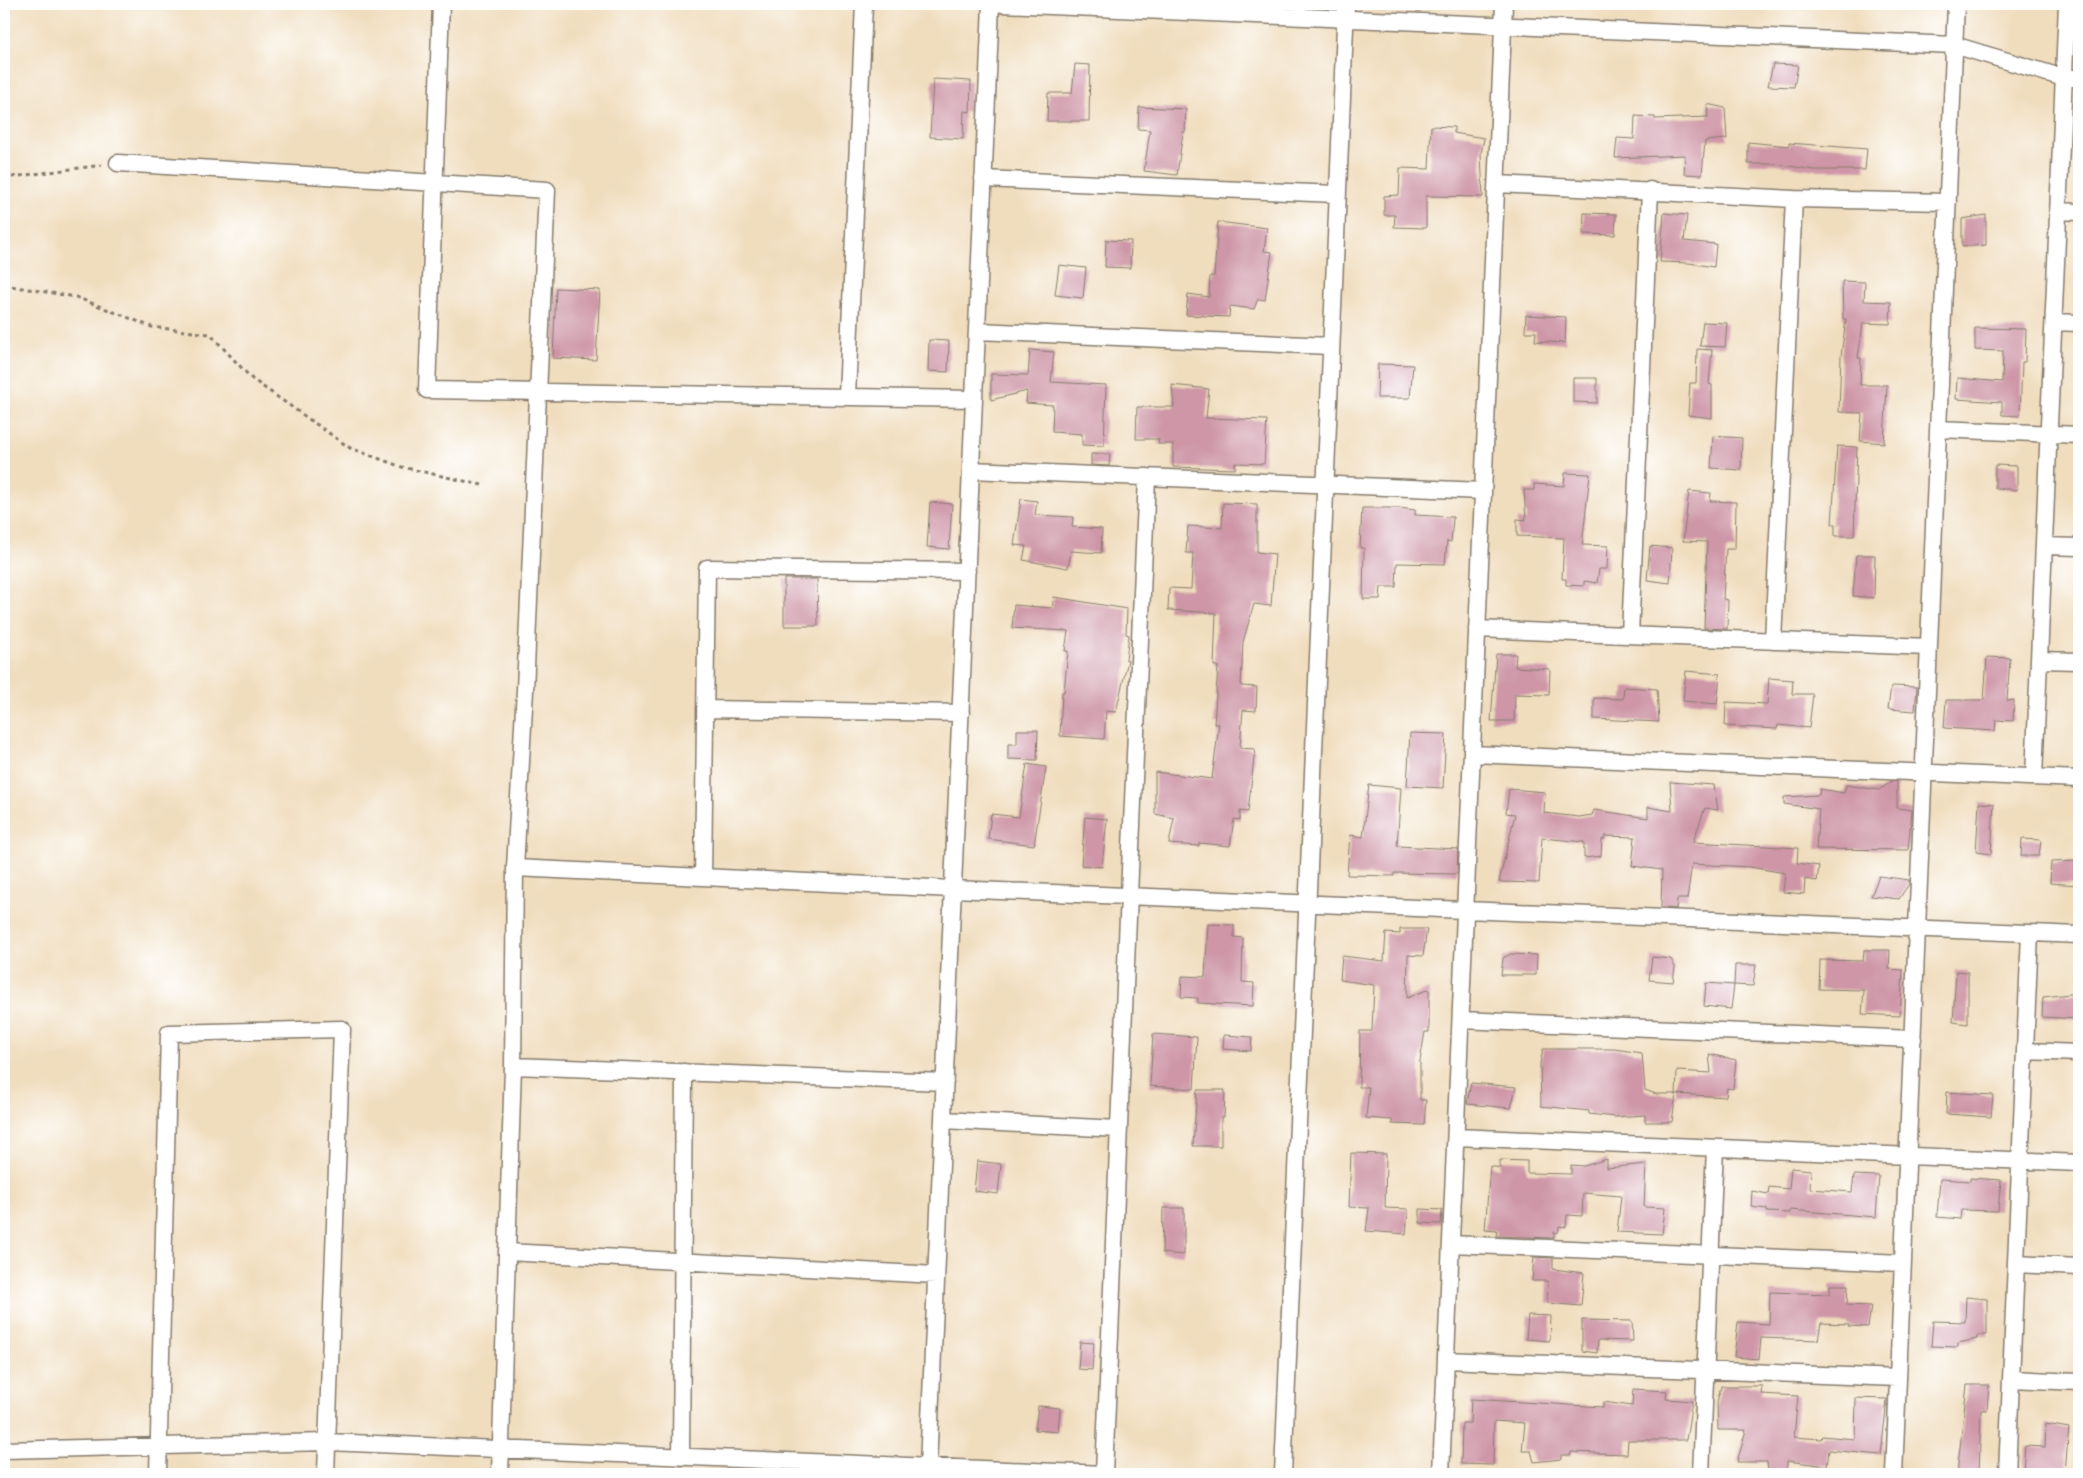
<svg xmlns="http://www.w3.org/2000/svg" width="2083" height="1478" font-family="'Libre Bodoni',serif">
  <rect width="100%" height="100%" fill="#fff"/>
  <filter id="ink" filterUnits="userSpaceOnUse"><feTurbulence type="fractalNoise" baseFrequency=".02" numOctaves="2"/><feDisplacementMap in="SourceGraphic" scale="10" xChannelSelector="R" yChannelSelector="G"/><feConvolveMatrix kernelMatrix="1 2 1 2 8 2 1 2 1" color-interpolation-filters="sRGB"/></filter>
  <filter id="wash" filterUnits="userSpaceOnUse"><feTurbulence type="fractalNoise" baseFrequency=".0096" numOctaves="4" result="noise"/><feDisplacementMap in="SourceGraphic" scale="20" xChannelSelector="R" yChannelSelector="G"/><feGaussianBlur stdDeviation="1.12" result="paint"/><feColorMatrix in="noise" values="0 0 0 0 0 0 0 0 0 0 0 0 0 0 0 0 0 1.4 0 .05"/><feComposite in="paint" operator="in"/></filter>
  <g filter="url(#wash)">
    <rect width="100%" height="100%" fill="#f0ddbe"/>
    <g id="blocks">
      <path fill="#ce96a7" d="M 1075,64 L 1090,65 L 1089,121 L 1047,121 L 1048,93 L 1072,93 Z
        M 1773,64 L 1798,65 L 1794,87 L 1768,86 Z
        M 933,79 L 971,81 L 970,112 L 964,111 L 963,139 L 930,137 Z
        M 1707,104 L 1725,108 L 1727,139 L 1705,141 L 1702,175 L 1684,174 L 1685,155 L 1615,158 L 1617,138 L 1634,139 L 1635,116 L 1655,117 L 1655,119 L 1708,117 Z
        M 1139,107 L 1186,109 L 1185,132 L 1183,132 L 1177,175 L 1144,171 L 1150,130 L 1138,129 Z
        M 1431,126 L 1454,127 L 1454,133 L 1484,138 L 1481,154 L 1483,197 L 1426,196 L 1426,228 L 1394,227 L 1395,215 L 1384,215 L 1384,196 L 1399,195 L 1400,168 L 1429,169 Z
        M 1748,142 L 1789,146 L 1789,143 L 1867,149 L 1865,170 L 1815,170 L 1776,164 L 1748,164 Z
        M 1584,213 L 1616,214 L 1615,235 L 1583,234 Z
        M 1664,213 L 1687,215 L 1684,241 L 1716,244 L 1714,267 L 1689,263 L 1660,262 Z
        M 1986,215 L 1986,245 L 1962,247 L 1962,219 Z
        M 1218,222 L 1267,228 L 1264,251 L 1272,252 L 1265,300 L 1258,299 L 1254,309 L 1230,306 L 1229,317 L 1186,315 L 1188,294 L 1209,297 L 1210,276 L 1214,276 Z
        M 1106,240 L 1131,241 L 1130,268 L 1105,267 Z
        M 1059,265 L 1086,268 L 1083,298 L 1055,295 Z
        M 1842,281 L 1865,282 L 1864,301 L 1891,302 L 1890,324 L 1863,323 L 1858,358 L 1861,358 L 1860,385 L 1887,385 L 1884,443 L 1860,441 L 1862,413 L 1839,412 L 1841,356 L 1846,319 L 1843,319 Z
        M 556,288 L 600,290 L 596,360 L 553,358 Z
        M 1526,315 L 1566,317 L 1565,343 L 1535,341 L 1536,332 L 1525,332 Z
        M 1703,322 L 1727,323 L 1725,347 L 1700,346 Z
        M 1975,328 L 2026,329 L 2025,362 L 2022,362 L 2020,416 L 2002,415 L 2002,402 L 1956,399 L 1957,378 L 2002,382 L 2003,351 L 1975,350 Z
        M 929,340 L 949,341 L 948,372 L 928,371 Z
        M 1697,349 L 1712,350 L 1709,384 L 1712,385 L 1712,418 L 1688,415 L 1690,383 L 1696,383 Z
        M 1030,350 L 1054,352 L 1051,382 L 1106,385 L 1104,446 L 1082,445 L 1082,434 L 1052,432 L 1053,405 L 1026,403 L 1027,391 L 991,400 L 991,374 L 1028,375 Z
        M 1378,364 L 1413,365 L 1410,398 L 1377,398 Z
        M 1573,378 L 1597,378 L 1597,403 L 1573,402 Z
        M 1172,385 L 1209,389 L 1206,418 L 1267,420 L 1264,464 L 1235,463 L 1235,469 L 1173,467 L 1173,444 L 1158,444 L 1159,439 L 1136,439 L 1137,407 L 1174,407 Z
        M 1713,436 L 1742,438 L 1741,470 L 1711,468 Z
        M 1837,446 L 1857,447 L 1854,536 L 1835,536 L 1835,524 L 1832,524 Z
        M 1091,454 L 1110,454 L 1109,466 L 1091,465 Z
        M 1995,465 L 2017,466 L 2017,490 L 1995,488 Z
        M 1565,473 L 1590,474 L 1582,545 L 1608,546 L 1607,569 L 1599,569 L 1597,583 L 1584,581 L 1584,586 L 1566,585 L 1566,579 L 1562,579 L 1564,538 L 1517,536 L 1517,519 L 1526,520 L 1524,490 L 1534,490 L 1534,484 L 1564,486 Z
        M 1689,491 L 1711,493 L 1710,501 L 1736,502 L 1735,549 L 1726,549 L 1723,599 L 1728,600 L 1727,629 L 1704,628 L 1707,542 L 1683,541 Z
        M 1021,499 L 1037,501 L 1035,515 L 1073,517 L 1072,527 L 1102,529 L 1101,553 L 1071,551 L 1068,568 L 1023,560 L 1026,546 L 1014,545 Z
        M 930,502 L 952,504 L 949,549 L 927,547 Z
        M 1223,503 L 1257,504 L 1257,552 L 1275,554 L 1271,606 L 1254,604 L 1243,642 L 1241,686 L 1257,687 L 1256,711 L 1243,710 L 1240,748 L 1255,749 L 1248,812 L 1240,811 L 1240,820 L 1234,819 L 1230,846 L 1199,843 L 1199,846 L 1169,844 L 1174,818 L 1155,814 L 1155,772 L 1212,779 L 1219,724 L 1214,724 L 1218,666 L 1214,666 L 1216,613 L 1168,610 L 1169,588 L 1191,589 L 1193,553 L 1186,553 L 1188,526 L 1222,528 Z
        M 1362,508 L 1399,508 L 1415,510 L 1415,515 L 1453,517 L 1451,542 L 1447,541 L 1445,564 L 1397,563 L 1396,587 L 1381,587 L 1380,599 L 1363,599 L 1364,548 L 1360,548 Z
        M 1650,546 L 1672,548 L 1670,583 L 1647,580 Z
        M 1856,555 L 1875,555 L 1874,598 L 1853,596 Z
        M 784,579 L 817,579 L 818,626 L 784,626 Z
        M 1054,597 L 1127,609 L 1126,634 L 1129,635 L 1126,660 L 1128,660 L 1116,712 L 1106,711 L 1104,739 L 1060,736 L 1062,692 L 1064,692 L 1068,651 L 1065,651 L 1068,631 L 1012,628 L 1014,605 L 1052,608 Z
        M 1496,654 L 1516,654 L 1515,667 L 1550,669 L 1549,695 L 1515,694 L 1514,721 L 1491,721 Z
        M 1987,657 L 2010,658 L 2007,701 L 2014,700 L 2013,721 L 1996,720 L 1995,731 L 1944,728 L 1946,700 L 1984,700 Z
        M 1686,671 L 1720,674 L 1717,704 L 1683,701 Z
        M 1769,678 L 1793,680 L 1792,694 L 1813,694 L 1809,728 L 1778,725 L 1777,729 L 1725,726 L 1726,702 L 1767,704 Z
        M 1891,686 L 1917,687 L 1915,711 L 1888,709 Z
        M 1624,687 L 1657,689 L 1659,722 L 1594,719 L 1594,698 L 1623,699 Z
        M 1017,730 L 1038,730 L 1037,760 L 1008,759 L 1008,744 L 1017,744 Z
        M 1410,733 L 1446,734 L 1443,788 L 1407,786 Z
        M 1027,764 L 1046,767 L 1034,845 L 988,839 L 991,814 L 1019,817 Z
        M 1892,781 L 1897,782 L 1897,808 L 1912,810 L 1908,850 L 1816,849 L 1819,809 L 1784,804 L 1784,797 L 1819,795 L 1820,789 L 1844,793 L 1846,785 L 1879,790 Z
        M 1670,782 L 1714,785 L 1718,810 L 1705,808 L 1693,842 L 1798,848 L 1797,863 L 1819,866 L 1817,881 L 1805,879 L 1804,894 L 1783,892 L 1785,873 L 1750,867 L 1692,864 L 1687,899 L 1677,899 L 1676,909 L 1661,908 L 1662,870 L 1632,866 L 1635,837 L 1605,836 L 1604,840 L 1602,839 L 1601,856 L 1584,858 L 1584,842 L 1542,838 L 1539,883 L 1499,882 L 1515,814 L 1506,813 L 1509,789 L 1545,792 L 1544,813 L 1579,817 L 1592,815 L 1594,810 L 1648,818 L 1648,807 L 1672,811 Z
        M 1369,785 L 1401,788 L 1397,846 L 1458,849 L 1457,874 L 1394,873 L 1394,876 L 1347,875 L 1350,835 L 1363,837 Z
        M 1979,803 L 1994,804 L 1991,854 L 1976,852 Z
        M 1085,817 L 1107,819 L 1102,867 L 1081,865 Z
        M 2022,839 L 2041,840 L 2039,856 L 2021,856 Z
        M 2079,861 L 2078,885 L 2050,883 L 2051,862 Z
        M 1879,876 L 1909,880 L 1909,884 L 1899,899 L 1871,896 Z
        M 1208,924 L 1234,925 L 1234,937 L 1243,938 L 1242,982 L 1254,983 L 1253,1006 L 1198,1003 L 1198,998 L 1181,997 L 1182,976 L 1205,977 Z
        M 1400,929 L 1427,929 L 1423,956 L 1408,955 L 1407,998 L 1429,989 L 1429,1032 L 1425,1032 L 1420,1061 L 1420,1100 L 1426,1100 L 1424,1125 L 1392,1124 L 1392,1120 L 1366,1118 L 1369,1087 L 1359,1087 L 1360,1031 L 1372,1031 L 1374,985 L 1340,980 L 1342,956 L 1384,961 L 1386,933 L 1400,934 Z
        M 1864,950 L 1890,950 L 1889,969 L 1903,970 L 1900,1016 L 1862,1014 L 1864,990 L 1819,989 L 1820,960 L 1863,961 Z
        M 1511,954 L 1537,955 L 1536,975 L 1501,975 L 1503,958 Z
        M 1652,957 L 1671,959 L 1675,967 L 1673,982 L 1649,980 Z
        M 1735,965 L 1756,965 L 1753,986 L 1734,985 Z
        M 1956,971 L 1968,972 L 1968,1024 L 1953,1022 Z
        M 1706,983 L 1734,985 L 1731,1009 L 1704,1006 Z
        M 2079,993 L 2079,1019 L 2042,1017 L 2043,997 Z
        M 1153,1034 L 1197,1037 L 1194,1089 L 1150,1086 Z
        M 1224,1035 L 1252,1037 L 1251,1051 L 1223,1049 Z
        M 1543,1049 L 1614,1049 L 1642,1053 L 1645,1090 L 1656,1094 L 1676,1094 L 1672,1122 L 1645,1122 L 1645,1115 L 1615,1117 L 1589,1114 L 1589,1111 L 1541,1106 L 1540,1064 Z
        M 1709,1054 L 1736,1060 L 1733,1089 L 1727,1088 L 1726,1097 L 1676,1094 L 1677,1071 L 1711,1073 Z
        M 1471,1083 L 1516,1087 L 1511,1108 L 1467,1104 Z
        M 1197,1090 L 1225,1090 L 1224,1117 L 1221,1117 L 1221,1146 L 1193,1146 Z
        M 1947,1092 L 1993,1095 L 1991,1117 L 1946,1114 Z
        M 1351,1153 L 1386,1154 L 1385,1208 L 1408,1209 L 1406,1234 L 1366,1231 L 1369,1208 L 1349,1207 Z
        M 1607,1159 L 1607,1168 L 1646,1164 L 1644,1207 L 1665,1208 L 1662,1234 L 1617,1232 L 1621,1196 L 1583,1193 L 1582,1216 L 1567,1215 L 1566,1227 L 1559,1226 L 1558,1233 L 1554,1232 L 1554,1238 L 1496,1236 L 1497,1231 L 1485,1230 L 1490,1166 L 1500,1168 L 1500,1160 L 1527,1161 L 1527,1173 L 1571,1174 L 1571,1165 L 1584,1166 Z
        M 977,1161 L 1001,1164 L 998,1194 L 974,1191 Z
        M 1791,1168 L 1811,1170 L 1810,1189 L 1852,1192 L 1854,1175 L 1879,1176 L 1876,1217 L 1790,1210 L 1790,1213 L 1767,1212 L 1767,1209 L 1751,1207 L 1752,1191 L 1768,1194 L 1769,1187 L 1789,1189 Z
        M 1970,1178 L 2001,1180 L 1998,1211 L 1961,1210 L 1960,1219 L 1937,1217 L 1940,1179 L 1970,1181 Z
        M 1163,1208 L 1184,1208 L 1184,1255 L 1162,1253 Z
        M 1420,1209 L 1442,1210 L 1441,1224 L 1420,1223 Z
        M 1534,1257 L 1553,1258 L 1553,1269 L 1584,1273 L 1581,1306 L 1547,1303 L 1548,1281 L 1532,1281 Z
        M 1830,1285 L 1848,1285 L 1847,1305 L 1871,1306 L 1868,1327 L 1848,1326 L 1849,1324 L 1821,1323 L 1818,1340 L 1761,1338 L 1759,1359 L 1734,1357 L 1738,1322 L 1769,1324 L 1770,1292 L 1830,1294 Z
        M 1966,1297 L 1987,1299 L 1987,1335 L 1977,1335 L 1977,1339 L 1958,1343 L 1958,1347 L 1931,1346 L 1933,1321 L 1965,1322 Z
        M 1528,1315 L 1551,1316 L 1550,1341 L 1526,1339 Z
        M 1582,1320 L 1632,1321 L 1633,1341 L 1598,1340 L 1597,1353 L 1582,1351 Z
        M 1080,1342 L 1094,1343 L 1092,1370 L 1078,1369 Z
        M 1967,1385 L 1989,1385 L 1987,1410 L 1981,1410 L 1979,1474 L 1957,1474 Z
        M 1721,1386 L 1762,1386 L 1761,1394 L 1798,1396 L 1794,1437 L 1821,1439 L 1822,1436 L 1855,1439 L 1856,1398 L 1887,1399 L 1881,1455 L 1829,1450 L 1827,1466 L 1787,1461 L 1787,1469 L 1768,1472 L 1767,1462 L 1737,1462 L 1746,1430 L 1718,1430 L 1717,1402 Z
        M 1633,1389 L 1667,1391 L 1666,1399 L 1692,1401 L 1686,1440 L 1628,1440 L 1627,1454 L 1571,1452 L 1571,1455 L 1561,1455 L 1561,1459 L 1534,1462 L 1531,1451 L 1522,1451 L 1525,1423 L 1494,1421 L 1493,1465 L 1461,1464 L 1462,1423 L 1470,1423 L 1471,1399 L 1603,1407 L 1603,1402 L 1632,1406 Z
        M 1038,1406 L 1060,1408 L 1058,1432 L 1035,1430 Z
        M 2046,1424 L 2069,1428 L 2065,1472 L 2023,1470 L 2025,1446 L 2045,1447 Z"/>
    </g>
  </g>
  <g filter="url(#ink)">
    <use href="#blocks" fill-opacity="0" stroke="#867c6d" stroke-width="1"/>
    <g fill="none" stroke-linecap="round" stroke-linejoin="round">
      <g stroke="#867c6d" stroke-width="19">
        <path id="street" d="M 441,4 L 427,390 L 974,399
          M 1002,4 L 1954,45 L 2064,78 L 2079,78
          M 118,163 L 547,190 L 525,690 L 515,868 L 513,1066 L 500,1474
          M 983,179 L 1337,194
          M 1497,184 L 1794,199 L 1948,202
          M 2058,211 L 2079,212
          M 2054,322 L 2079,323
          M 977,331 L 1331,346
          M 847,396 L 864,4
          M 1938,429 L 2079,435
          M 971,470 L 1483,491
          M 2044,546 L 2079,547
          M 1477,629 L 1929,647
          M 1630,635 L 1650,190
          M 1773,641 L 1794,199
          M 2039,660 L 2079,661
          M 705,709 L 961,713
          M 1472,754 L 2079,779
          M 2034,777 L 2067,4
          M 515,868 L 953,889 L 2079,935
          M 703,877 L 707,568 L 967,571
          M 1461,1020 L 1913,1039
          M 2025,1051 L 2079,1053
          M 513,1066 L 945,1082
          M 943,1120 L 1119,1129
          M 1456,1137 L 2079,1163
          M 1451,1244 L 1903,1263
          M 507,1252 L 936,1275
          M 2016,1264 L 2079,1267
          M 1446,1360 L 1898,1378
          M 2011,1379 L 2079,1382
          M 4,1450 L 327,1442 L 1104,1474
          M 681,1457 L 684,1072
          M 928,1467 L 991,4
          M 158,1474 L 169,1033 L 342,1029 L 326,1474
          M 1104,1474 L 1147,477
          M 1283,1474 L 1346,4
          M 1441,1474 L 1504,4
          M 1701,1474 L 1715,1148
          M 1894,1474 L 1956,4
          M 2007,1474 L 2030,933"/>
      </g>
      <path stroke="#867c6d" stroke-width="3" stroke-dasharray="4 4" stroke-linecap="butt" d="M 4,178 L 102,165
        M 4,285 L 76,297 L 152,327 L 210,334 L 252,379 L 350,448 L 402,467 L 482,485"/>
      <use href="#street" stroke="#fff" stroke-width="16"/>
    </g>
  </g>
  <rect width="2083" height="1478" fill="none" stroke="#fff" stroke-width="20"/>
</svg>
